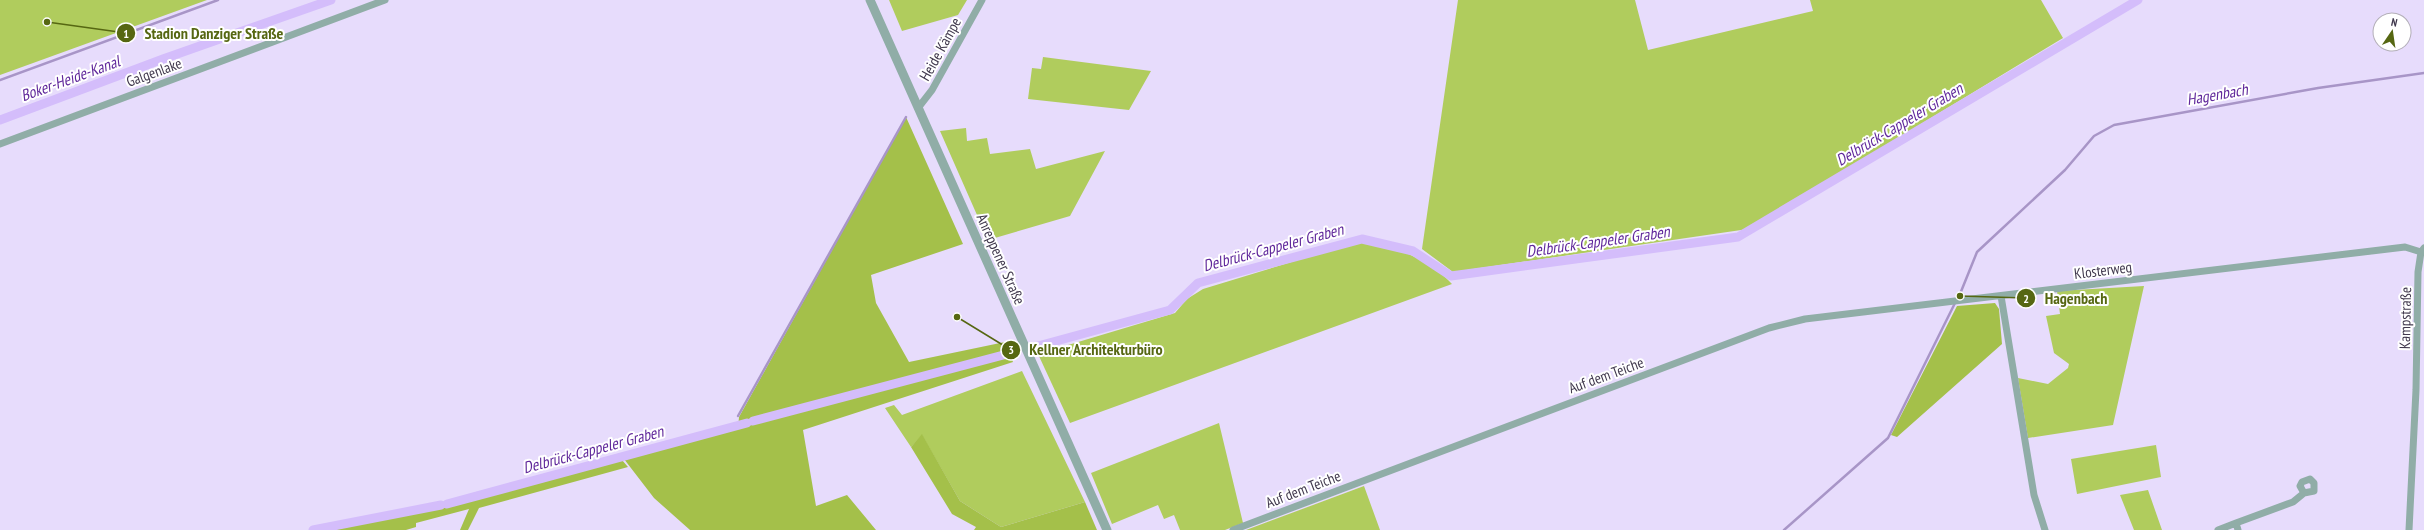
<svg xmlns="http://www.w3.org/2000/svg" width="2424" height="530" font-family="'PT Sans Narrow',sans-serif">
  <rect width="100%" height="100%" fill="#e7dcfc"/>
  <path fill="#b0cc5d" d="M 0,0 L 207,0 L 0,75 Z
    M 889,0 L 967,0 L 958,15 L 902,31 Z
    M 1458,0 L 1635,0 L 1648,50 L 1813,11 L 1810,0 L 2041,0 L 2063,38 L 1748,229 L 1453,272 L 1422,249 Z
    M 1043,57 L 1151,71 L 1129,110 L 1028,99 L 1032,68 L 1041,69 Z
    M 966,128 L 967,141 L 987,138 L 990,154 L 1030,149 L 1036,169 L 1105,151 L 1070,216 L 988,240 L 940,131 Z
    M 1360,241 C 1395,247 1427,257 1452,284 L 1070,423 L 1038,354 L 1175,313 L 1187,299 L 1203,289 Z
    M 2144,286 L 2113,425 L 2028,438 L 2018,378 L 2048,384 L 2068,368 L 2069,364 L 2054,353 L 2046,316 L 2060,314 L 2057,291 Z
    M 1022,371 L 1085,502 L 1001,527 L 960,501 L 922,435 L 911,447 L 885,408 L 894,405 L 902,415 Z
    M 1219,423 L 1243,523 L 1225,530 L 1180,530 L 1174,515 L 1164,519 L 1158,505 L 1112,524 L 1091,473 Z
    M 2156,445 L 2161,477 L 2077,494 L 2071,459 Z
    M 1364,486 L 1380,530 L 1246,530 Z
    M 2148,490 L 2162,530 L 2134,530 L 2120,495 Z"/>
  <path fill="#a4c04a" d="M 906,117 L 963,244 L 871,275 L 876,303 L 909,362 L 1005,342 L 1013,362 L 803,430 L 816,506 L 847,495 L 876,530 L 690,530 L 654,498 L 624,459 L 738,428 L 739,417 Z
    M 1995,303 L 1999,309 L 2002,344 L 1897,437 L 1891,435 L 1957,306 Z
    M 922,434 L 960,501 L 1001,527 L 1085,502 L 1097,530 L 974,530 L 976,527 L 952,514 L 911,447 Z
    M 622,460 L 628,467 L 479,508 L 468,530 L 460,530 L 469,509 L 416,523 L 416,527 L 406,530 L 334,530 L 474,500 Z"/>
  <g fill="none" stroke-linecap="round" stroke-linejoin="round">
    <path stroke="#a895c7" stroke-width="2.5" d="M 0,80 L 218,0
      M 1958,299 L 1977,252 L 2065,170 L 2094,136 L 2114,125 L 2318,88 L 2424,73
      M 738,416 L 906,117
      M 1784,530 L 1888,438 L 1955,303"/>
    <path stroke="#d4bdfb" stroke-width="9" d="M 0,120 L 163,59 L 331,0
      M 1027,349 L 1170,310 L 1198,283 L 1362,239 L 1413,251 L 1451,276 L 1738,237 L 2138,0
      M 753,421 L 1011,353
      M 447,504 L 747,423
      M 313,530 L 441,505"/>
    <path stroke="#90ada7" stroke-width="7" d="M 918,108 L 932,90 L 982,0
      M 0,144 L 385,0
      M 2001,296 L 2034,495 L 2045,530
      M 1233,530 L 1769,328 L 1805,319 L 2405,247 L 2421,252
      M 2218,530 L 2236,523
      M 2238,530 L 2236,523 L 2293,502 L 2304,493 L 2314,491 L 2314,483 L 2310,479 L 2302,482 L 2300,486 L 2304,493
      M 2409,530 L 2416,390 L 2418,272 L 2421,252 L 2424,248"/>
    <path stroke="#90ada7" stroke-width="9" d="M 870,0 L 1107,530"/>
  </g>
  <g text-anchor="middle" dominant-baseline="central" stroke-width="4" stroke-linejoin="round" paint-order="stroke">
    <g font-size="15" fill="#40384d" stroke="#fff">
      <text transform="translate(940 49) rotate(-61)">Heide Kämpe</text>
      <text transform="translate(154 72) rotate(-20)">Galgenlake</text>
      <text transform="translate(1001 259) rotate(66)">Anreppener Straße</text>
      <text transform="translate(2103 270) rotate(-7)">Klosterweg</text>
      <text transform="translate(2405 318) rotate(-89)">Kampstraße</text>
      <text transform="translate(1606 375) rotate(-20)">Auf dem Teiche</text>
      <text transform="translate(1303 489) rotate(-21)">Auf dem Teiche</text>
    </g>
    <g font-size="16" font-style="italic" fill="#60289b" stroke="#fff">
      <text transform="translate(70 78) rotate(-20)">Boker-Heide-Kanal</text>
      <text transform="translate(2217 94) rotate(-10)">Hagenbach</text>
      <text transform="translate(1899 124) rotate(-31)">Delbrück-Cappeler Graben</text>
      <text transform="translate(1598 241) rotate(-8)">Delbrück-Cappeler Graben</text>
      <text transform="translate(1273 247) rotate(-15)">Delbrück-Cappeler Graben</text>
      <text transform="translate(593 449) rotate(-15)">Delbrück-Cappeler Graben</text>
    </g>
  </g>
  <path fill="none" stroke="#566712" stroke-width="1.5" d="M47 22L126 33M1960 296L2026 298M957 317L1011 350"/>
  <g fill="#566712" stroke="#fff" stroke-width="1.5">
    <circle cx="47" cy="22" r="4"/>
    <circle cx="1960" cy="296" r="4"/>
    <circle cx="957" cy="317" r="4"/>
    <circle cx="126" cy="33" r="10"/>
    <circle cx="2026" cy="298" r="10"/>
    <circle cx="1011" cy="350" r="10"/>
  </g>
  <g font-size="12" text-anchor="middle" font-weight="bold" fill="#fff">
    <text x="126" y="38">1</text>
    <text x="2026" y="303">2</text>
    <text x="1011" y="354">3</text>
  </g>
  <g font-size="16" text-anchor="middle" font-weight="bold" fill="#566712" stroke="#fff" stroke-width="4" stroke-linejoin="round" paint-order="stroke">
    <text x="214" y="39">Stadion Danziger Straße</text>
    <text x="2076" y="304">Hagenbach</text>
    <text x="1096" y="355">Kellner Architekturbüro</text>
  </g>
  <g transform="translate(2392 32) rotate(13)"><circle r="19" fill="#ffffff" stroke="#b3afb8"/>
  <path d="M0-3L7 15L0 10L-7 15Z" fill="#566712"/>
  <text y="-6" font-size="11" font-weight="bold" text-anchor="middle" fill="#40384d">N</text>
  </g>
</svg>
